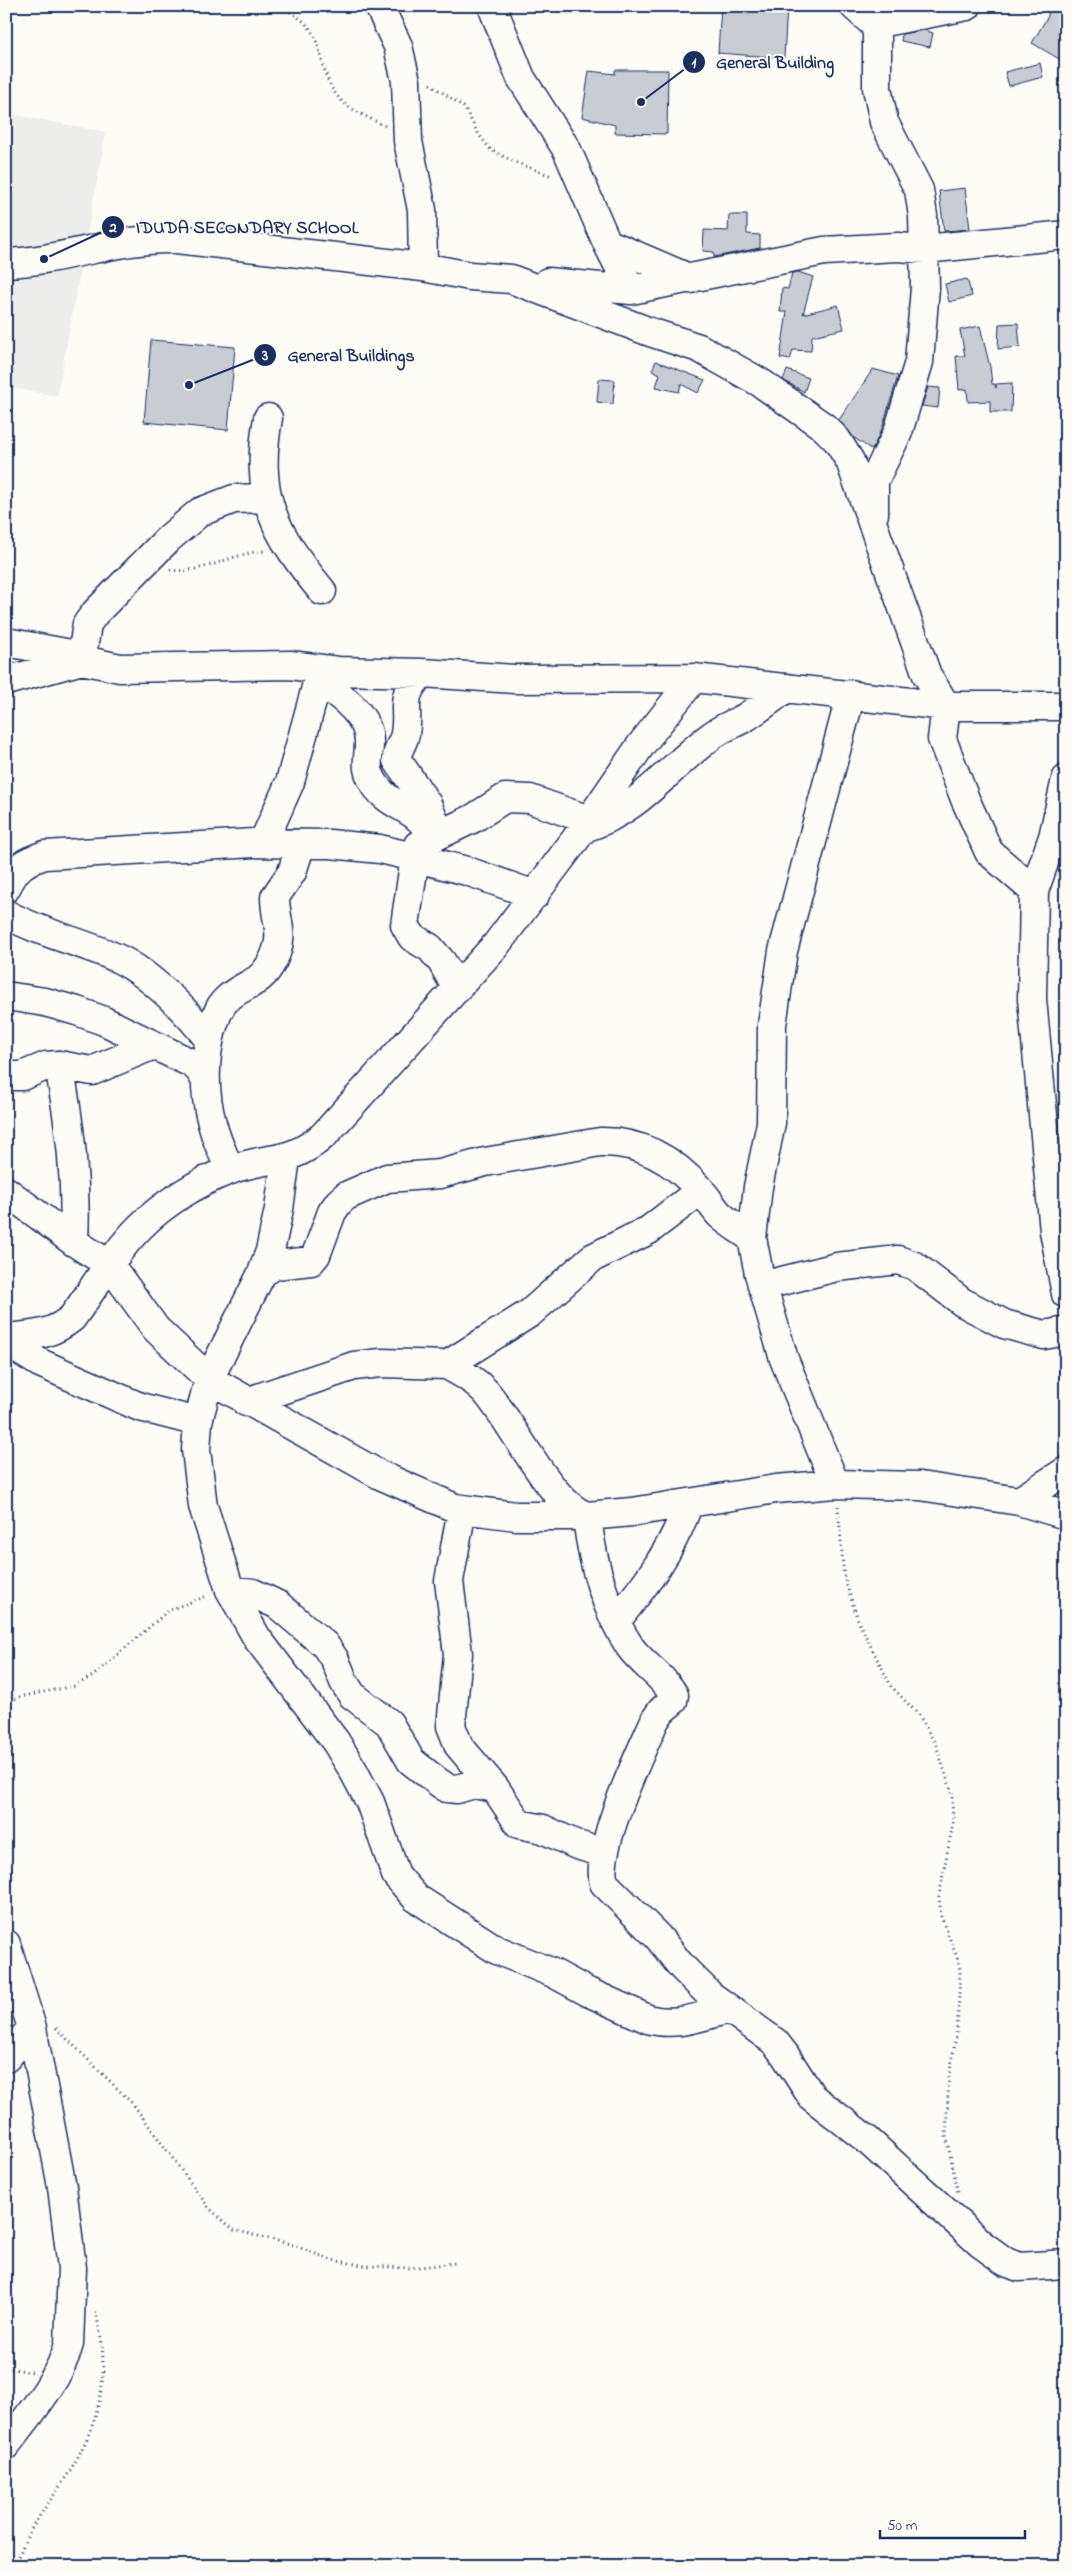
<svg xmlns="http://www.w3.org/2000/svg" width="1072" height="2572" font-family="'Indie Flower',sans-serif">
  <rect width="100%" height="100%" fill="#fdfcf7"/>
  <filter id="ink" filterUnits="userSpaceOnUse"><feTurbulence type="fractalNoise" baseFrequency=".02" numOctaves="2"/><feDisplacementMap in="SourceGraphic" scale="10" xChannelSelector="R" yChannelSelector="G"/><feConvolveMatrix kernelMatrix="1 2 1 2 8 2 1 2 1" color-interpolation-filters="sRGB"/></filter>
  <g filter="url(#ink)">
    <path fill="#edeeec" d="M 6,113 L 106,132 L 57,396 L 6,387 Z"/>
    <path fill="#c9ccd3" stroke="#1b2f5e" d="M 721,6 L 787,6 L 784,58 L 718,53 Z
      M 1049,6 L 1066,6 L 1066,63 L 1032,43 L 1048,16 Z
      M 924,30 L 933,33 L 930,47 L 901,41 L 902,34 Z
      M 1040,63 L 1043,77 L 1009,86 L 1005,72 Z
      M 615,70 L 668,70 L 667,134 L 615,133 L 615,125 L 582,117 L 589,71 L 615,74 Z
      M 965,188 L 970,229 L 944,231 L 939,191 Z
      M 729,215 L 747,215 L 747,234 L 760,235 L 760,248 L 714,257 L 714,252 L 703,251 L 704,230 L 728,231 Z
      M 798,272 L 813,277 L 803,314 L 838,305 L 844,329 L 812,336 L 811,351 L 793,350 L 790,360 L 780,358 L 787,312 L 780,312 L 782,288 L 788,289 L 792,273 Z
      M 967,279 L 972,296 L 949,302 L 945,284 Z
      M 1018,323 L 1020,347 L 998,349 L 999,324 Z
      M 980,326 L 990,367 L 992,384 L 995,384 L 996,388 L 996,384 L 1012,383 L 1011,412 L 990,412 L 990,401 L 968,402 L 967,389 L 959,390 L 956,356 L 965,356 L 960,330 Z
      M 151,340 L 235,347 L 228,430 L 144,422 Z
      M 656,361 L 705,380 L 698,393 L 681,384 L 679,392 L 656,387 L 660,374 L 652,370 Z
      M 873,369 L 898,376 L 883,426 L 872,450 L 853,437 L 839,420 Z
      M 787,370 L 809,378 L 804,392 L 783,380 Z
      M 599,379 L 615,380 L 613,404 L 597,402 Z
      M 928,387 L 940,388 L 938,408 L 922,406 Z"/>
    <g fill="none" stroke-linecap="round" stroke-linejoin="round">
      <g stroke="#1b2f5e" stroke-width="31">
        <path id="minor" d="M 379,6 L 398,46 L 406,81 L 408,141 L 422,210 L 423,267
          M 492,6 L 521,78 L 567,150 L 607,243 L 631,290
          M 854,6 L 874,24 L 877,33 L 877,88 L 884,122 L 919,190 L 923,216 L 925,287 L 919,362 L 898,432 L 874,481 L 874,514
          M 874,24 L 967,6
          M 607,243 L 691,279
          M 6,263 C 64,261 118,237 176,239 L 423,267 L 470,276 L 511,279 L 650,332 L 699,348 L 761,383 L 824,427 L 837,440 L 850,461 L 927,675 L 946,706 L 942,739 L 965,799 L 989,852 L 1034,891
          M 548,282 L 631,290 L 824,251 L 897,247 L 925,249 L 1066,235
          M 268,418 C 254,497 274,532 322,591
          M 6,642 L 82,656 L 87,624 L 95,613 L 168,539 L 200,512 L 234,499 L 266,498
          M 422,673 C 397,699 410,706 405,734 C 403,744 396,750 397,760 L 427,804 L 439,832
          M 317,680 C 338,693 370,715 369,743 C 369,762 363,767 376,786 C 386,801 403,806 416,816 C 423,822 429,830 433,837
          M 6,681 L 82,660 L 120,668 L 290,665 L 338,671 L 422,673 L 515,679 L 694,678 L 946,706 L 1066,706
          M 1066,779 L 1053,837 L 1034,891 L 1032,999 L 1054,1231 L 1066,1294
          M 584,828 C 639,811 666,770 710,737 C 721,728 734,724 746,717 C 760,708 774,697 787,688
          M 263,843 L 290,782 L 321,669
          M 418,845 L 474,818 L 505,798 L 530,799 L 589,820
          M 415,857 L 405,925 L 412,937 L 430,948 L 442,962 L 457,989
          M 6,888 C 17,866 23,862 45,855 L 254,843 L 330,844 L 380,849 L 401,854 L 467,871 L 535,895
          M 6,914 C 42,934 83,942 119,959 C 149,973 190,1014 209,1040
          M 6,996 L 45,1002 L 77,1011 L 104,1021 L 191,1063 L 198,1068 L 205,1079
          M 59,1065 C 70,1126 77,1181 74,1242
          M 6,1076 L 22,1076 L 46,1066 L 59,1065 L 92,1071 L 151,1046
          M 286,1158 L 279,1209 L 270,1251 L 262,1273 L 209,1379 L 198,1422 L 196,1450 L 203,1506 L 230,1590 L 257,1638 L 336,1742 L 353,1770 L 370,1802 L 396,1875 L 416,1898 L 497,1950 L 553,1973 L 588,1992 L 648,2019 C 676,2027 702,2016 729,2009
          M 231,1170 C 207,1126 199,1078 212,1029 C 216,1018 218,1007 227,999 C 245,982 259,987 273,960 C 286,933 275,922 275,897 L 292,872 L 301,844
          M 6,1191 L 74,1242 L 110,1265 L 156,1329 L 209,1379 L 380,1475 L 455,1508 L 516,1516 L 587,1516 L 632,1512 L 776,1489 L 835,1484 L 920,1486 L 1019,1501 L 1066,1515
          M 262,1273 L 275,1265 L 311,1261 L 316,1255 L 332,1212 L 339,1202 L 346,1196 L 387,1178 L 440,1174 L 485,1162 L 600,1142 C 641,1141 674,1160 701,1191 C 708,1198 713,1208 720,1215 C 730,1224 742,1231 752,1238
          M 762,1286 L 837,1267 L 898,1260 L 915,1266 L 962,1302 L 1004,1324 L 1044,1335 L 1066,1331
          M 6,1338 C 33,1335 50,1336 72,1318 C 94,1288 114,1253 140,1227 C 164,1203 198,1182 230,1170 C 269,1155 288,1166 324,1135 L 496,945 L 584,828 L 641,745 L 694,678
          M 6,1342 L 40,1363 L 140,1407 L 198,1422
          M 447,1365 C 461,1373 474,1379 485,1391 C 513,1422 550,1504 587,1516 C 592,1563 604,1607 630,1647 C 642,1664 664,1677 674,1695 L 673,1701 L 662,1710 L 655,1720 C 640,1754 594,1849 604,1883 L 658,1937 L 682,1967 L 710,1995 L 775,2042 L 785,2055 L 812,2097 L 865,2138 L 981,2244 L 1006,2262 L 1019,2267 L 1066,2264
          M 246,1402 L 354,1366 L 381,1363 L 447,1365 L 530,1313 L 592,1258 L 649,1230 L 701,1190
          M 835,1484 L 784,1359 L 759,1274 L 752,1238 L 758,1187 L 771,1123 L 772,1025 L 783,951 L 851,694
          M 1019,1501 L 1066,1471
          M 462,1509 L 449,1581 L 458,1654 L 451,1726 L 459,1746 L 495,1788 L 519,1824 L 543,1829 L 577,1845 L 604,1853
          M 230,1590 L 253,1593 L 278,1605 L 325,1645 L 335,1660 L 344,1682 L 352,1695 L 389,1723 L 411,1761 L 438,1782 L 447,1788 L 457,1789 L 474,1784 L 495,1788
          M 617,1620 C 649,1580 671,1552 689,1503
          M 6,1944 L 32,2028 L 6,2058
          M 6,2445 C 29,2415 59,2381 69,2344 L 72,2268 L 62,2187 L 32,2028"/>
      </g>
      <path stroke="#1b2f5e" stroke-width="3" stroke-dasharray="1 4" stroke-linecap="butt" d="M 282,6 C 290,13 300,17 307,25 C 315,34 319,48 322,60 C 332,104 348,107 385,126
        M 430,84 L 464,107 L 479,135 L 491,150 L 517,163 L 552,176
        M 170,570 C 208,574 231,552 266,551
        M 838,1506 L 844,1577 L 859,1623 L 891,1686 L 919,1715 L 936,1745 L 952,1793 L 953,1823 L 939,1896 L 941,1917 L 959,1962 L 960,1974 L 957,2032 L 949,2076 L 946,2136 L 958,2192
        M 6,1704 L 19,1697 L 74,1686 L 93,1676 L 169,1610 L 207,1596
        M 56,2028 L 133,2104 L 209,2208 L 234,2230 L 290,2244 L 332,2260 L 367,2266 L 410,2268 L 456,2263
        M 6,2368 L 33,2372
        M 17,2566 C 22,2537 42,2513 58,2489 C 98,2431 114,2379 95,2310"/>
      <use href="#minor" stroke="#fdfcf7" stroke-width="28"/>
    </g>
  </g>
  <path fill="none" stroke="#1b2f5e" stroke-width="2" d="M641 102L694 62M44 259L113 227M189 385L265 355"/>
  <g fill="#1b2f5e" stroke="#fdfcf7" stroke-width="2">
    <circle cx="641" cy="102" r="5"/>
    <circle cx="44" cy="259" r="5"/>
    <circle cx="189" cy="385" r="5"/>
    <circle cx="694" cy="62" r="12"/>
    <circle cx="113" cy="227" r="12"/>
    <circle cx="265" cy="355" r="12"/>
  </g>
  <g font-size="15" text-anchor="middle" font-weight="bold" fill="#fff">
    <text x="694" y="67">1</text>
    <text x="113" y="232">2</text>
    <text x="265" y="360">3</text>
  </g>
  <g font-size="18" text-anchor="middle" font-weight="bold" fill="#1b2f5e" stroke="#fdfcf7" stroke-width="4" stroke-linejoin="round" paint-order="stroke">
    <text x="775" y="68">General Building</text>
    <text x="247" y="233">IDUDA SECONDARY SCHOOL</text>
    <text x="351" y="361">General Buildings</text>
  </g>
  <rect width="1072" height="2572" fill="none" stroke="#fdfcf7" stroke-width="25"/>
  <rect x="12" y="12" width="1047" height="2547" fill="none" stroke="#1b2f5e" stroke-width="2" filter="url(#ink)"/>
  <path d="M880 2530v8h145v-8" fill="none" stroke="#1b2f5e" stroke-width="2.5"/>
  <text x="887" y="2530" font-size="15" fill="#1b2f5e" stroke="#fdfcf7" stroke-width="4" paint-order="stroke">50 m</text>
</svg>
